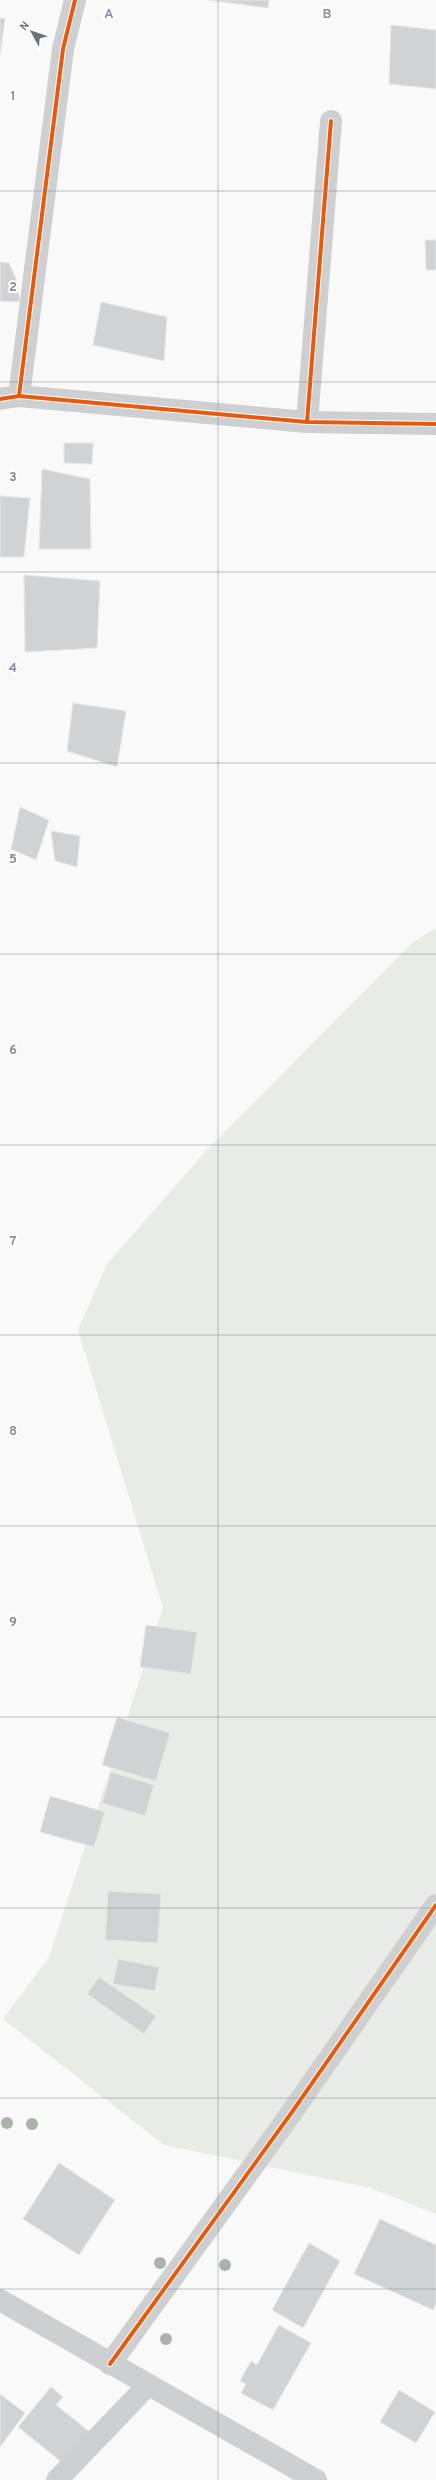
<svg xmlns="http://www.w3.org/2000/svg" width="436" height="2480" font-family="Overpass,sans-serif">
  <rect width="100%" height="100%" fill="#f9f9f9"/>
  <path fill="#e8ebe6" d="M 436,928 L 436,2214 L 371,2188 L 164,2145 L 3,2019 L 49,1957 L 163,1608 L 78,1330 L 107,1264 L 205,1152 L 412,943 Z"/>
  <path fill="#d0d2d3" stroke="#e8e8e8" d="M 208,0 L 269,0 L 268,8 Z
    M 0,18 L 5,19 L 0,56 Z
    M 391,25 L 436,30 L 436,89 L 389,84 Z
    M 425,240 L 436,240 L 436,270 L 426,270 Z
    M 0,262 L 9,263 L 16,279 L 20,302 L 0,301 Z
    M 101,302 L 167,317 L 164,361 L 93,345 Z
    M 64,443 L 93,443 L 92,464 L 64,463 Z
    M 42,469 L 90,479 L 91,549 L 39,549 Z
    M 0,496 L 30,498 L 24,557 L 0,557 Z
    M 24,575 L 100,581 L 97,648 L 25,652 Z
    M 73,703 L 126,711 L 117,767 L 67,751 Z
    M 20,807 L 49,820 L 36,860 L 11,849 Z
    M 51,831 L 80,836 L 77,867 L 55,861 Z
    M 146,1625 L 197,1632 L 191,1674 L 140,1667 Z
    M 117,1717 L 170,1733 L 156,1781 L 102,1765 Z
    M 111,1772 L 154,1785 L 145,1816 L 102,1803 Z
    M 50,1796 L 105,1812 L 94,1847 L 40,1832 Z
    M 108,1891 L 161,1894 L 158,1943 L 105,1940 Z
    M 118,1959 L 159,1967 L 155,1991 L 113,1984 Z
    M 99,1977 L 156,2016 L 144,2034 L 87,1994 Z
    M 59,2163 L 115,2200 L 79,2255 L 23,2219 Z
    M 380,2219 L 436,2245 L 436,2304 L 433,2310 L 354,2274 Z
    M 309,2243 L 340,2261 L 303,2328 L 272,2310 Z
    M 279,2325 L 311,2343 L 273,2410 L 241,2393 L 246,2384 L 240,2381 L 251,2361 L 257,2365 Z
    M 51,2387 L 63,2397 L 56,2405 L 90,2432 L 64,2464 L 18,2427 Z
    M 399,2390 L 435,2412 L 416,2443 L 380,2422 Z
    M 0,2394 L 25,2413 L 0,2447 Z"/>
  <g fill="none" stroke-linecap="round" stroke-linejoin="round">
    <path stroke="#cecfd0" stroke-width="22" d="M 19,396 L 63,49 L 75,0
      M 0,399 L 19,396 L 307,422 L 436,424
      M 307,422 L 331,121
      M 110,2364 L 292,2112 L 436,1905
      M 57,2480 L 148,2385"/>
    <path stroke="#cecfd0" stroke-width="22" d="M 0,2300 L 316,2480"/>
    <g stroke="#fff" stroke-width="6">
      <path id="cycleway" d="M 19,396 L 63,49 L 75,0
        M 0,399 L 19,396 L 307,422 L 436,424
        M 307,422 L 331,121
        M 110,2364 L 292,2112 L 436,1905"/>
    </g>
    <use href="#cycleway" stroke="#e8590c" stroke-width="4"/>
  </g>
  <g fill="#a9b3a7">
    <circle cx="7" cy="2123" r="6"/>
    <circle cx="32" cy="2124" r="6"/>
    <circle cx="160" cy="2263" r="6"/>
    <circle cx="225" cy="2265" r="6"/>
    <circle cx="166" cy="2339" r="6"/>
  </g>
  <path fill="none" stroke="#84929c" stroke-width="1" stroke-opacity="0.55" d="M 218,0 L 218,2480M 0,191 L 436,191M 0,382 L 436,382M 0,572 L 436,572M 0,763 L 436,763M 0,954 L 436,954M 0,1145 L 436,1145M 0,1335 L 436,1335M 0,1526 L 436,1526M 0,1717 L 436,1717M 0,1908 L 436,1908M 0,2098 L 436,2098M 0,2289 L 436,2289"/>
  <g font-size="13" text-anchor="middle" font-weight="bold" fill="#84929c" stroke="#fff" stroke-width="4" stroke-linejoin="round" paint-order="stroke">
    <text x="109" y="18">A</text>
    <text x="327" y="18">B</text>
    <text x="13" y="100">1</text>
    <text x="13" y="291">2</text>
    <text x="13" y="481">3</text>
    <text x="13" y="672">4</text>
    <text x="13" y="863">5</text>
    <text x="13" y="1054">6</text>
    <text x="13" y="1245">7</text>
    <text x="13" y="1435">8</text>
    <text x="13" y="1626">9</text>
  </g>
  <g transform="translate(32 32) rotate(310)" stroke="#ffffff" stroke-width="3" paint-order="stroke">
  <path d="M0-3L7 15L0 10L-7 15Z" fill="#657683"/>
  <text y="-6" font-size="11" font-weight="bold" text-anchor="middle" fill="#657683">N</text>
  </g>
</svg>
